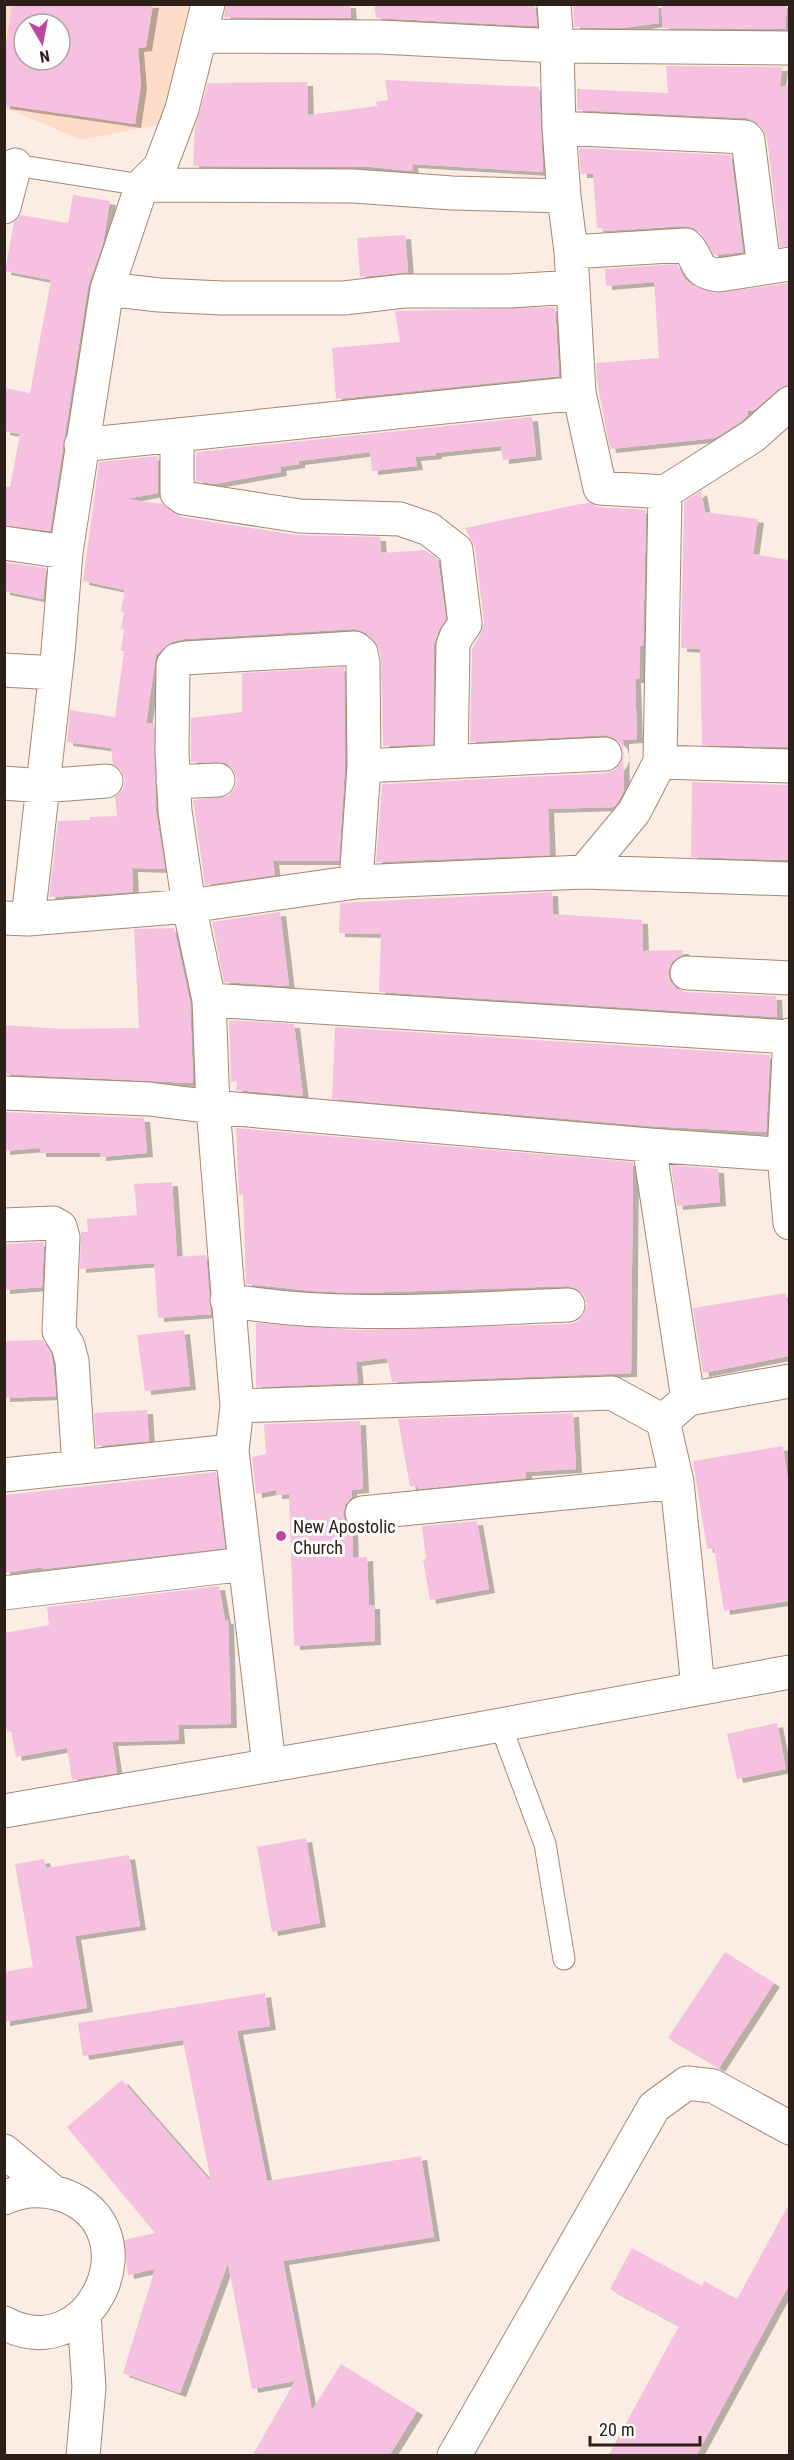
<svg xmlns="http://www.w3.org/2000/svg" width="794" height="2460" font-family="'Roboto Condensed',sans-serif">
  <defs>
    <filter id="shadow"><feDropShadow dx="6" dy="4" stdDeviation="0" flood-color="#0004"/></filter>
  </defs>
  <rect width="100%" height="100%" fill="#fbede4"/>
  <path fill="#fdddc8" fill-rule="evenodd" d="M 4,5 L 203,5 L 175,121 L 82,140 L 5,108 ZM 24,24 L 60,24 L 60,60 L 24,60 Z"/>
  <path fill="#f6c1e0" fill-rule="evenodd" filter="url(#shadow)" d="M 12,4 L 153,4 L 146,47 L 138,48 L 141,85 L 135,124 L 4,105 L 4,57 ZM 24,24 L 60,24 L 60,60 L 24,60 Z
    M 226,4 L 350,4 L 351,18 L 224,17 Z
    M 374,4 L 535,4 L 537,26 L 376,18 Z
    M 573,4 L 658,4 L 659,23 L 622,28 L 574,27 Z
    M 661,4 L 787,4 L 785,29 L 663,28 Z
    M 666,66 L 782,67 L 780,86 L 789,86 L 789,246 L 780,247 L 767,138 L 758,123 L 746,118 L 577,110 L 577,89 L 668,93 Z
    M 385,80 L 539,87 L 543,172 L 412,164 L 413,171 L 372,167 L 193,166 L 195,128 L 208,83 L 307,82 L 308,115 L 377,106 L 376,102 L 388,100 Z
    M 579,148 L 731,155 L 743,252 L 714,255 L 700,233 L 694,228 L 685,226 L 602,231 L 601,228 L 597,228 L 593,174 L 581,174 Z
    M 73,195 L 110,201 L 103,243 L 88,286 L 50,531 L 4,525 L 4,487 L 10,487 L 20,434 L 4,431 L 4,388 L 30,393 L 51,280 L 5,271 L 14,222 L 21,215 L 68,223 Z
    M 405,235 L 408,272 L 360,277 L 357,238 Z
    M 677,264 L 685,279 L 693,286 L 716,293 L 789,283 L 789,385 L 778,389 L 754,410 L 747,411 L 748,415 L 742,421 L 715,438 L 610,449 L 597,381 L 596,363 L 659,358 L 654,282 L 606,286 L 605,269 Z
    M 555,307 L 559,376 L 336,399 L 332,348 L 400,342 L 395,311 Z
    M 532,417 L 536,456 L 503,460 L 501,446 L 436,453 L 436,455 L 415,457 L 417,466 L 372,471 L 370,452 L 299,461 L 299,464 L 280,467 L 281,472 L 214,484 L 196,481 L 196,452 Z
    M 158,456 L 158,493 L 125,499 L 163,504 L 181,517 L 297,535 L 380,537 L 381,553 L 425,550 L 438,560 L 446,619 L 439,630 L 434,645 L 433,744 L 383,746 L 381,659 L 379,649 L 366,633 L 354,629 L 184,639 L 172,642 L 156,655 L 146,724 L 154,723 L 156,812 L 165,869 L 132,868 L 133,892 L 49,897 L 58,821 L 90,820 L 90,817 L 117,816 L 115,797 L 123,790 L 125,780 L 121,770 L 113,764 L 111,748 L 67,742 L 70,710 L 115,717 L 124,651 L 121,651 L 124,629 L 121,629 L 124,612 L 121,611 L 125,590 L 83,581 L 99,462 Z
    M 701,491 L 705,512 L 758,519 L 753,554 L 789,560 L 789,747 L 702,745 L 700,649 L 681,648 L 684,502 Z
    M 590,503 L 599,507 L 646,510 L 643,646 L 640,646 L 639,679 L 635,679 L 637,739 L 623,740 L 624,790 L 618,802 L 614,807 L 548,809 L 550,855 L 376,862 L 382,784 L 606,773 L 615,770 L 621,763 L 624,754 L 621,744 L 614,738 L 605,735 L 470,742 L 472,649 L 480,635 L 484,622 L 475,548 L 465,528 L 580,504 Z
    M 4,562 L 46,568 L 43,599 L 4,591 Z
    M 344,667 L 345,765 L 339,861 L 273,861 L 275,875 L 205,885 L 193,800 L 228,796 L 235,788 L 237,779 L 233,769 L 226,763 L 191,762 L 191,718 L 242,712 L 242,673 Z
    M 692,782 L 789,785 L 789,860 L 691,857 Z
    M 552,892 L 553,914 L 642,920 L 643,951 L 683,950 L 682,955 L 672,962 L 668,972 L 670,981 L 677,989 L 686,992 L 776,996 L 777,1017 L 379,992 L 381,934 L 339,933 L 340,903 Z
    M 280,912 L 289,986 L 224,982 L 212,922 Z
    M 174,928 L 190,1002 L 193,1083 L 4,1074 L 4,1025 L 63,1029 L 139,1028 L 134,929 Z
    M 229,1020 L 294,1024 L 303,1096 L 236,1090 L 237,1081 L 231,1082 Z
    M 335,1027 L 770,1055 L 766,1132 L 650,1126 L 332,1099 Z
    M 4,1112 L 144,1118 L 147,1153 L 100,1157 L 100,1153 L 40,1153 L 40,1148 L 4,1151 Z
    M 236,1128 L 633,1162 L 631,1373 L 392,1382 L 387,1358 L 356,1362 L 358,1383 L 256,1387 L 256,1323 L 354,1330 L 569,1324 L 578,1321 L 584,1314 L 587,1304 L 584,1295 L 577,1289 L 567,1286 L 355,1293 L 313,1291 L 246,1284 L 243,1195 L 239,1195 Z
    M 671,1165 L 718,1169 L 720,1202 L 677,1206 Z
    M 172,1182 L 177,1257 L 206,1255 L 211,1314 L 158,1318 L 154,1263 L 80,1269 L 81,1232 L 88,1232 L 87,1219 L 137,1215 L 134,1184 Z
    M 44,1242 L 42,1287 L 4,1290 L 4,1244 Z
    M 786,1293 L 789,1316 L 789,1356 L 703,1373 L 693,1308 Z
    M 184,1330 L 190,1386 L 145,1391 L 137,1335 Z
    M 43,1340 L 51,1353 L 53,1364 L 56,1396 L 4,1398 L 4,1341 Z
    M 147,1410 L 149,1441 L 96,1446 L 94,1413 Z
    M 573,1413 L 576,1469 L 526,1472 L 526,1478 L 418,1489 L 417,1486 L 410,1487 L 398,1419 Z
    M 360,1421 L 363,1489 L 351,1490 L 352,1497 L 345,1505 L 343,1514 L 346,1523 L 352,1529 L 353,1558 L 367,1557 L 369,1605 L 374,1605 L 375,1641 L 294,1646 L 289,1494 L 276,1495 L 276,1490 L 256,1494 L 252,1457 L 266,1454 L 264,1424 Z
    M 783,1446 L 789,1488 L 789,1601 L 724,1611 L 714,1548 L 707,1549 L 693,1461 Z
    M 216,1472 L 225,1548 L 43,1569 L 42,1567 L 4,1573 L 4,1495 Z
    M 477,1521 L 489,1589 L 430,1600 L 423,1559 L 426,1559 L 422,1526 Z
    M 219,1586 L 225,1620 L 228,1620 L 231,1724 L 178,1725 L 179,1740 L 112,1742 L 117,1773 L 72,1780 L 67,1748 L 16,1757 L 11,1731 L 7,1732 L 4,1716 L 4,1633 L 49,1625 L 47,1607 Z
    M 777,1723 L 786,1769 L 737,1779 L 727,1734 Z
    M 306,1838 L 320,1923 L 272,1932 L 257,1847 Z
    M 129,1855 L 140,1926 L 75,1936 L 87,2008 L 4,2022 L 4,1972 L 33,1967 L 15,1864 L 44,1859 L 46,1868 Z
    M 725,1952 L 774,1983 L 719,2068 L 668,2038 Z
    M 265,1993 L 270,2026 L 237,2031 L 267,2181 L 421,2156 L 434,2237 L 283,2261 L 312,2410 L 341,2364 L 417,2411 L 389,2456 L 252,2456 L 295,2381 L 252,2389 L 228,2263 L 180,2393 L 123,2373 L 155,2269 L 128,2275 L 124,2240 L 155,2233 L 67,2127 L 122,2080 L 211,2182 L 183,2040 L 83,2056 L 78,2023 Z
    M 789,2204 L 789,2285 L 696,2456 L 608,2456 L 679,2326 L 610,2289 L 632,2248 L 702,2286 L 704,2281 L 737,2299 Z"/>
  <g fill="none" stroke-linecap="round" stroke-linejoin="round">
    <g stroke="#a68874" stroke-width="23">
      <path id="lane" d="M 4,167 L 15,165 L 142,185
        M 500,1724 L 545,1844 L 564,1959"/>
    </g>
    <g stroke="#a68874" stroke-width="35">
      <path id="street" d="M 554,4 L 557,46 L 559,128 L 564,196 L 571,252 L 579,393 L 600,488 L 665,492
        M 201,36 L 380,37 L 557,46 L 790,48
        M 559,128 L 745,137 L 748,140 L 764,268
        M 142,185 L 354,186 L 452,193 L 564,196
        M 4,207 L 15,165
        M 571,252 L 686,245 C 701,259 692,272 719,275 L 790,264
        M 107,289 L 159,295 L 222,298 L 344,298 L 404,291 L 510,291 L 573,287
        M 177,435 L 177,493 L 184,498 L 300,516 L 400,519 L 429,529 L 456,550 L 465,624 L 456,637 L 453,645 L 451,760
        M 81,445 L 579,393
        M 4,543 L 66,552
        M 4,670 L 55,673
        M 660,762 L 790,766
        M 173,782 L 218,780
        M 4,783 L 42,786 L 106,781
        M 584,872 L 634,812 L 660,762 L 665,492 L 753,436 L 790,403
        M 356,882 L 364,766 L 605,754
        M 4,918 L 28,919 L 189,906 L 356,882 L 584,872 L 790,879
        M 28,919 L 58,652 L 66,552 L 107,289 L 142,185 L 160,167 L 182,109 L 208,4
        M 687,973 L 790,978
        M 209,1000 L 790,1037
        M 790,1035 L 784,1155 L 790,1223
        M 4,1093 L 149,1099 L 213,1107 L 649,1145 L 790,1155
        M 649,1145 L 688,1399
        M 4,1225 L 53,1223 L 60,1227 L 63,1237 L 59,1331 L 68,1346 L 72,1361 L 79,1467
        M 227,1300 C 339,1320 455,1309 568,1305
        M 237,1406 L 612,1393 L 663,1421
        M 4,1475 L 232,1451
        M 362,1513 L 677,1482
        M 4,1593 L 245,1564
        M 698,1687 L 677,1482 L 663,1421 L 688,1399 L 790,1381
        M 269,1765 L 232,1451 L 237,1406 L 213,1107 L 209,1000 L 189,906 L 175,811 L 172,752 L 173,665 L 177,660 L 185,658 L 355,648 L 361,653 L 363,663 L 364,766
        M 4,2151 L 52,2191
        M 4,2198 C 23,2189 44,2189 63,2195 C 155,2228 92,2370 4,2323
        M 83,2456 L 89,2387 L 84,2315
        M 454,2456 L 654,2107 L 687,2083 L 713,2086 L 790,2128"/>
    </g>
    <g stroke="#a68874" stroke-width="35">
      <path id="secondary" d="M 4,1811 L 429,1738 L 790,1672"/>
    </g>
    <use href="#lane" stroke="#fff" stroke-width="21"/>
    <use href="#street" stroke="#fff" stroke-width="33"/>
    <use href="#secondary" stroke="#fff" stroke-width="33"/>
  </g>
  <circle fill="#bc469c" stroke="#fdfdfd" stroke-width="2" cx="281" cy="1536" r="6"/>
  <g text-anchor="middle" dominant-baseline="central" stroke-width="6" stroke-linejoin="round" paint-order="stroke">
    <g font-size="18" fill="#2c2018" stroke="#fdfdfd" text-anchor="start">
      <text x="293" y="1526">New Apostolic<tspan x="293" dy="21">Church</tspan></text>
    </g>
  </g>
  <rect width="794" height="2460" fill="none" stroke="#2c2018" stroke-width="12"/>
  <g transform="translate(42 42) rotate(170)"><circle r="28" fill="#fdfdfd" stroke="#a9a5a1" stroke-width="1.5"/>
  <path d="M0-4.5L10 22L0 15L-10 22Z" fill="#bc469c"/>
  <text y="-9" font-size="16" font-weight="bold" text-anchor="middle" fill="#2c2018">N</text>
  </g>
  <path d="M590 2436v9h110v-9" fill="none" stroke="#2c2018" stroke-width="3"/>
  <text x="599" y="2436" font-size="18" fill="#2c2018" stroke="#fdfdfd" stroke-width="4.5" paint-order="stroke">20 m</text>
</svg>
